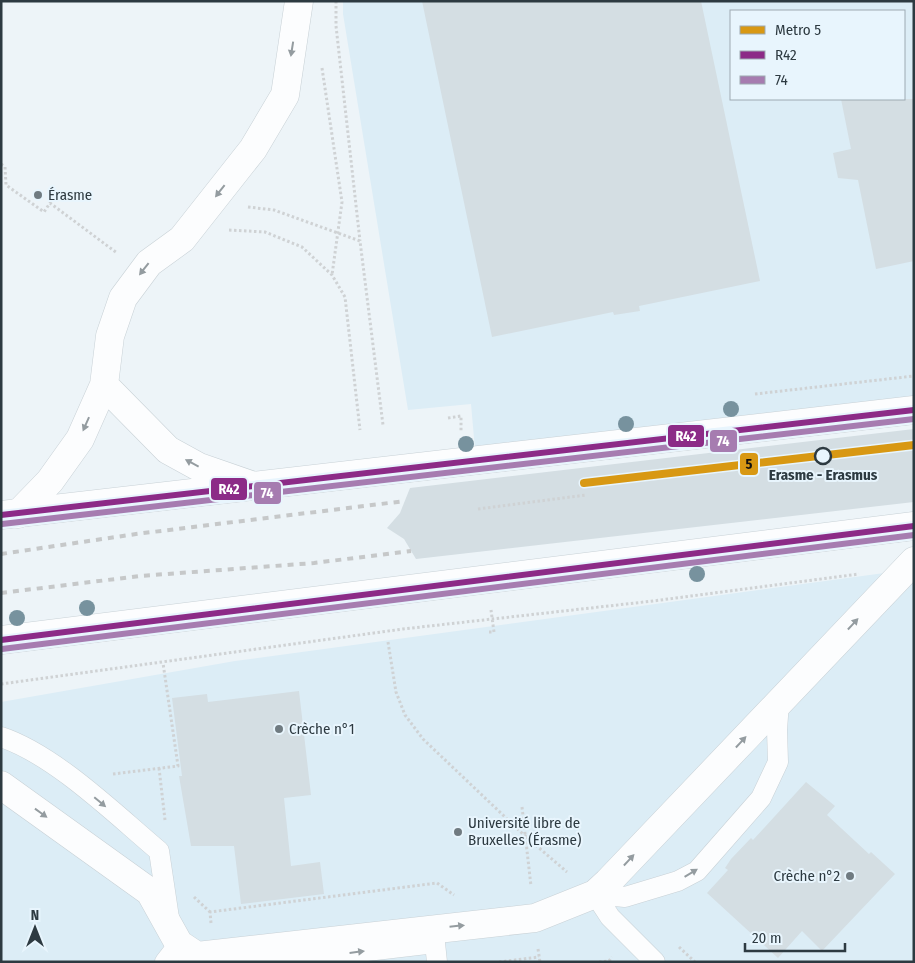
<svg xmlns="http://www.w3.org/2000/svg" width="915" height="963" font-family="'Fira Sans Condensed',sans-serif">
  <rect width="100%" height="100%" fill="#edf4f8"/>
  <path fill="#dcedf6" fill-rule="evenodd" d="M 343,1 L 914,1 L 914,420 L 477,472 L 471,404 L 408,410 L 343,14 ZM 731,11 L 904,11 L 904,99 L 731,99 Z
    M 914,569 L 914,962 L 1,962 L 1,702 L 235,661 Z"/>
  <path fill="#d4dee3" d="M 422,1 L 701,1 L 760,281 L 639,306 L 640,311 L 614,315 L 613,312 L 492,337 Z
    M 841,99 L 914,99 L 914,261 L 876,269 L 858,180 L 838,178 L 833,153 L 851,149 Z
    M 914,429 L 914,502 L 416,559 L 404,539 L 387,528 L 400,513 L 410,488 Z
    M 299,691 L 311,795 L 284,798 L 291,866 L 320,862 L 324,894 L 241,904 L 234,846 L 191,846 L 179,776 L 182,776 L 172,698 L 207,694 L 208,702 Z
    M 806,782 L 835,806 L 827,815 L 869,854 L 871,852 L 895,874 L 822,951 L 802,931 L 778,958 L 707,893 L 728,870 L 725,868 L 731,859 L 751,838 L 753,840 Z"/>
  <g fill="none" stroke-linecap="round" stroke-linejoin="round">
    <g stroke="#c8d1d6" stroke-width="21">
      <path id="lane" d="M 1,737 C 55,755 115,814 159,851 L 169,918
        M 595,894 L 625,897 L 678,881 L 697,871 L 761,798 L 778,762 L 777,730 L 779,702
        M 595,894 L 610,917 L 655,962
        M 165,962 L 179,944
        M 274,962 L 435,943 L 437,962"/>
    </g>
    <g stroke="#c8d1d6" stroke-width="29">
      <path id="street" d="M 104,385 L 110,336 L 123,298 L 149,263 L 182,239 L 253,149 L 285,95 L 299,1
        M 18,514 L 50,481 L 80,439 L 104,385 L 168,450 L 199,467 L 254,486
        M 1,785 L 150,892 L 179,944 L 197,956 L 535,918 L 595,894 L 608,882 L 914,561"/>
    </g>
    <g stroke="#c8d1d6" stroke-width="29">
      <path id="primary" d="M 1,515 L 914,410
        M 1,640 L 914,526"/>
    </g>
    <path stroke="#cfd2d4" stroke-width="3" stroke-dasharray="2.5 2.5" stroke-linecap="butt" d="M 336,1 L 336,26 L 360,241
      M 322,68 L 342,202 L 332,275
      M 1,164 L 5,167 L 6,185 L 44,212 L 50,203 L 117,253
      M 248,207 L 274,210 L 360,241 L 383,425
      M 229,230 L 265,232 L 302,247 L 332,275 L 345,297 L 360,430
      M 755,394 L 914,376
      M 448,418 L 461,416 L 461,431
      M 478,509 L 586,495
      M 489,632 L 494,632 L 491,610
      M 388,642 L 396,692 L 405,715 L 423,739 L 524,835 L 567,872
      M 1,684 L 403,629 L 653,601 L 859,574
      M 159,768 L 165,820
      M 113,774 L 178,766 L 163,663
      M 522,807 L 531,886
      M 194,897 L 210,912
      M 211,923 L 210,912 L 437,883 L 454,895
      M 679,947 L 695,962
      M 538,949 L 540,962
      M 499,962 L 539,957
      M 599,962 L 609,961 L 612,957"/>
    <use href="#lane" stroke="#fcfdfe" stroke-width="20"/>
    <use href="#street" stroke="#fcfdfe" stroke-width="28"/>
    <use href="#primary" stroke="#fcfdfe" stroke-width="28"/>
    <path stroke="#c6c8c9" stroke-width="4" stroke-dasharray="6 6" stroke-linecap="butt" d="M 1,554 L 136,534 L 405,501
      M 1,593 L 140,576 L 314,563 L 411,551"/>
    <g stroke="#e8f5fd" stroke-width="10">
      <path id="bus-1" d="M 1,515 L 914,410
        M 1,640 L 914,526"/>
    </g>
    <g stroke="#e8f5fd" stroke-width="10">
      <path id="bus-2" d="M 2,524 L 914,419
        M 2,649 L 914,535"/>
    </g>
    <use href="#bus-1" stroke="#8c2b87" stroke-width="6"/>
    <use href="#bus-2" stroke="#a67cb0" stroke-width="6"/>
    <g stroke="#e8f5fd" stroke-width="11">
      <path id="metro-1" d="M 584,483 L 914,445"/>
    </g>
    <use href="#metro-1" stroke="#d89813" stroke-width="8"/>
  </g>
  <g fill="#77929e">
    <circle cx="731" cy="409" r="8"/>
    <circle cx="626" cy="424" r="8"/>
    <circle cx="466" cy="444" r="8"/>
    <circle cx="697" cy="574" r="8"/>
    <circle cx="87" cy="608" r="8"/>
    <circle cx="17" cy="618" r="8"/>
  </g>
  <defs><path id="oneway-solid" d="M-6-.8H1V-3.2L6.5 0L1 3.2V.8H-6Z" transform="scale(1.25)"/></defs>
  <g fill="#949ca0">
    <use href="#oneway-solid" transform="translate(292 49) rotate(99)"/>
    <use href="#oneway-solid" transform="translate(220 191) rotate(128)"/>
    <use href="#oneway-solid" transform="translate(144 269) rotate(128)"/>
    <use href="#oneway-solid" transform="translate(86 424) rotate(114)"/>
    <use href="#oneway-solid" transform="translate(192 463) rotate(-152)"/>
    <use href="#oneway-solid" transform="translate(853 624) rotate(-47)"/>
    <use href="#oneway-solid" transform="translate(741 742) rotate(-47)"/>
    <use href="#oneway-solid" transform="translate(100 802) rotate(40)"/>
    <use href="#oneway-solid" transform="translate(41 813) rotate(36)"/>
    <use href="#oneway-solid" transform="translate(629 860) rotate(-47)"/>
    <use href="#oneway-solid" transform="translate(691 873) rotate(-31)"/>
    <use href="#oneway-solid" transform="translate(457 926) rotate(-6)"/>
    <use href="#oneway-solid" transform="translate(357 952) rotate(-7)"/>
  </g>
  <g fill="#707b81" stroke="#e8f5fd" stroke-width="2">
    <circle cx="38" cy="195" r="5"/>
    <circle cx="279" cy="729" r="5"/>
    <circle cx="458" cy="832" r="5"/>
    <circle cx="850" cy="876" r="5"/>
  </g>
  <circle fill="#e8f5fd" stroke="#2d3a41" stroke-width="2.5" cx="823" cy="456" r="8"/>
  <g text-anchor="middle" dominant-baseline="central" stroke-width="4" stroke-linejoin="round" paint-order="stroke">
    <g font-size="15" fill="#2d3a41" stroke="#e8f5fd" text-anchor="start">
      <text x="48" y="195">Érasme</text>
      <text x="289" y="729">Crèche n°1</text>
      <text x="468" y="823">Université libre de<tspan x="468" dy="17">Bruxelles (Érasme)</tspan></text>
      <text x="840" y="876" text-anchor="end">Crèche n°2</text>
    </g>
    <g font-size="15" font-weight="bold" fill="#2d3a41" stroke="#e8f5fd">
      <text x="823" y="475">Erasme - Erasmus</text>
    </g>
  </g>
  <g stroke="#e8f5fd" stroke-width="2">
    <rect x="667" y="424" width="38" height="24" rx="5" fill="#8c2b87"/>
    <rect x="709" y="429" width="29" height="24" rx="5" fill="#a67cb0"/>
    <rect x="739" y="452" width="20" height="24" rx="5" fill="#d89813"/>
    <rect x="210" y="477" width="38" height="24" rx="5" fill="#8c2b87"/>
    <rect x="253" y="481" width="29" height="24" rx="5" fill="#a67cb0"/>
  </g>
  <g font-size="14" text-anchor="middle" font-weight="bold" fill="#fff">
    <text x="686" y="441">R42</text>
    <text x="723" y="446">74</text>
    <text x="229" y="494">R42</text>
    <text x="267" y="498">74</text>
  </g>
  <g font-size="14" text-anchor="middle" font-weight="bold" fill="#111">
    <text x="749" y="469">5</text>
  </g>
  <rect width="915" height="963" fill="none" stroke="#2d3a41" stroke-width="5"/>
  <rect x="730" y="10" width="175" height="90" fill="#e8f5fd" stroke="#9daab2"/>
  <rect x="740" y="26" width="25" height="8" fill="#d89813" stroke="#9daab2"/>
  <text x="775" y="35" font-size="15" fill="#2d3a41">Metro 5</text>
  <rect x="740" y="51" width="25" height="8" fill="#8c2b87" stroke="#9daab2"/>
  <text x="775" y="60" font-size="15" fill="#2d3a41">R42</text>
  <rect x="740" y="76" width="25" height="8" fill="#a67cb0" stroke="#9daab2"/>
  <text x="775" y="85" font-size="15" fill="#2d3a41">74</text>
  <g transform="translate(35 928)" stroke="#e8f5fd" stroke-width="4" paint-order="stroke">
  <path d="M0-4L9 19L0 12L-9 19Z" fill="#2d3a41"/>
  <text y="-8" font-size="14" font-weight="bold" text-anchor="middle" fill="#2d3a41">N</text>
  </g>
  <path d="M745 943v8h100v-8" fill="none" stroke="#2d3a41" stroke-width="2.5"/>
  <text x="752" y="943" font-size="15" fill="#2d3a41" stroke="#e8f5fd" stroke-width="4" paint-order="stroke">20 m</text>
</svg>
